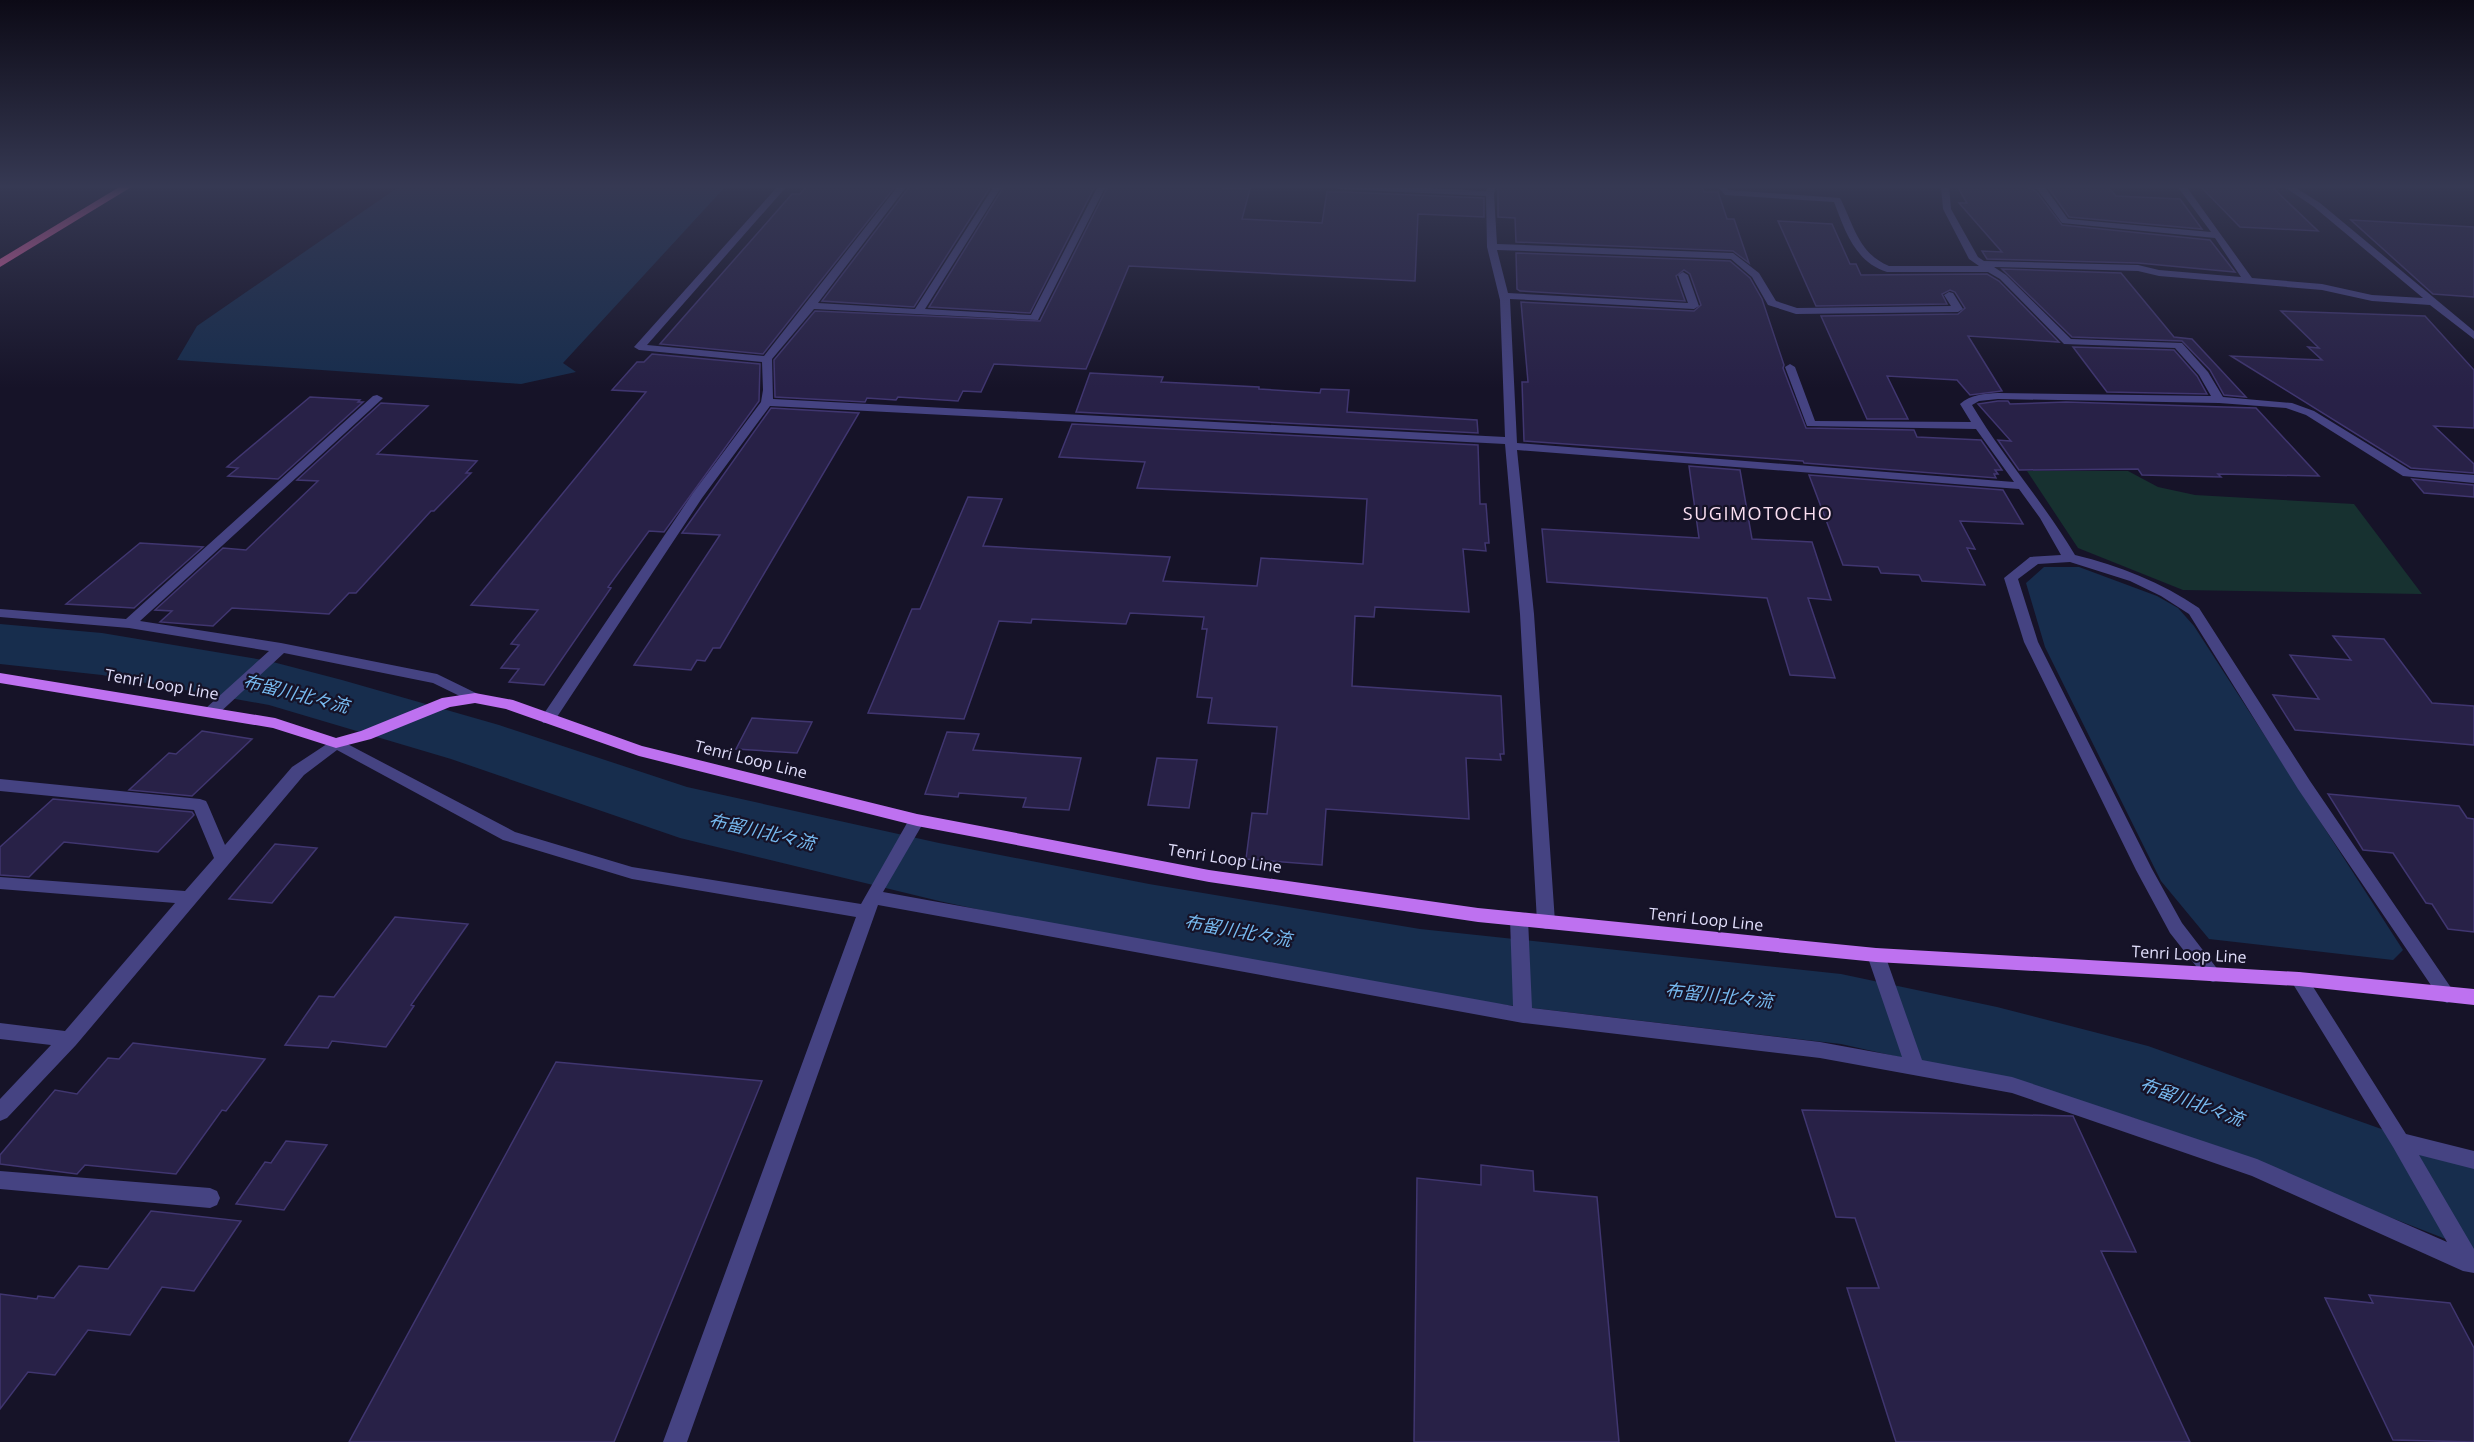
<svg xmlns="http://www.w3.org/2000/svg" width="2474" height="1442" font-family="'Open Sans','Noto Sans JP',sans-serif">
  <rect width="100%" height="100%" fill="#161328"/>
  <path fill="#173130" d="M 2027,471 L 2128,471 L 2158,487 L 2195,495 L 2354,504 L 2422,594 L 2183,590 L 2078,548 Z"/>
  <path fill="#172d4d" d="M 400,186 L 726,186 L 563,363 L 576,372 L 521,384 L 177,360 L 197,326 Z
    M 2044,567 L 2079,567 L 2157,596 L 2178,608 L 2194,626 L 2403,950 L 2393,960 L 2209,939 L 2161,881 L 2045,647 L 2026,583 Z"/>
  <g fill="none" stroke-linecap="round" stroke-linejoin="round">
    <path fill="#172d4d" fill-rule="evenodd" d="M 0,624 L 102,633 L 269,661 L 342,680 L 499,725 L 687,787 L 939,843 L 1149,884 L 1420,929 L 1841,974 L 1997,1007 L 2148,1046 L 2474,1162 L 2474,1250 L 2140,1120 L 1997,1079 L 1841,1044 L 1420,995 L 1149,946 L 939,901 L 680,838 L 451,759 L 269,705 L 102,675 L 0,664 Z"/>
  </g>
  <path fill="#282147" stroke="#403670" stroke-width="1.5" d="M 807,186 L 895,187 L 763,354 L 660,344 L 792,194 L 800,194 Z
    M 921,186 L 991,186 L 914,307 L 822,301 L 909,187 L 919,188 Z
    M 1004,186 L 1095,186 L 1030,313 L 929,307 Z
    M 1108,186 L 1224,186 L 1223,188 L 1250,189 L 1242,219 L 1322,223 L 1327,192 L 1345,192 L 1484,198 L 1484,217 L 1418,214 L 1415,281 L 1129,266 L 1086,369 L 994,364 L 981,392 L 963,391 L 958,401 L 898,397 L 896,400 L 867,398 L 865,402 L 775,397 L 774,360 L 815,311 L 1040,321 Z
    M 1498,186 L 1702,186 L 1704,192 L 1718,192 L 1727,219 L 1734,219 L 1749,263 L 1733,251 L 1516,242 L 1515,218 L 1498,217 Z
    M 1957,186 L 2024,186 L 2036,191 L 2062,225 L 2210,240 L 2235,272 L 2138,263 L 1987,259 L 1982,251 L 2002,252 L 1959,203 L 1967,203 Z
    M 2047,186 L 2107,186 L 2116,196 L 2180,199 L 2202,229 L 2069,217 Z
    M 2200,186 L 2271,186 L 2318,231 L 2240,227 Z
    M 2351,220 L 2474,227 L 2474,297 L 2433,294 Z
    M 1778,221 L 1832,224 L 1850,264 L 1856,264 L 1861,275 L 1987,274 L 1999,281 L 2059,342 L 1968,336 L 2002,391 L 1970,395 L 1957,380 L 1887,376 L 1908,419 L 1867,419 L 1821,316 L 1958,314 L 1965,308 L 1955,292 L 1950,290 L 1942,294 L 1947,304 L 1816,306 Z
    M 1516,253 L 1730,261 L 1750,278 L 1762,299 L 1784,365 L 1783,368 L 1806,428 L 1914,430 L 1917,437 L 1981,440 L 2002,470 L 1995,470 L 1998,474 L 1994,474 L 1996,478 L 1804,463 L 1803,461 L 1524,441 L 1522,382 L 1528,382 L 1521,302 L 1694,311 L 1701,305 L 1690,274 L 1684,270 L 1676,276 L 1685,301 L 1520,291 L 1517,289 Z
    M 2002,269 L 2121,273 L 2174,337 L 2192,339 L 2246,397 L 2224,395 L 2210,370 L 2182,341 L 2072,337 Z
    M 2281,311 L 2425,316 L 2474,370 L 2474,428 L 2434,426 L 2474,464 L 2474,473 L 2411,468 L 2231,356 L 2322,360 L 2308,347 L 2319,348 Z
    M 2073,347 L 2174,350 L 2197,376 L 2207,394 L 2107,392 Z
    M 652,354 L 760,364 L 759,401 L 664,532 L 649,531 L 608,587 L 611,588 L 544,685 L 509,682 L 519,669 L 501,668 L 519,645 L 511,644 L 538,610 L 471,605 L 646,392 L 612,390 L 637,362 L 644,362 Z
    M 1090,373 L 1163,377 L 1161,382 L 1259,387 L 1259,389 L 1320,393 L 1321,389 L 1349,390 L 1347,412 L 1477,420 L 1478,433 L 1076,412 Z
    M 310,397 L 360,400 L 358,402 L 363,402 L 278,479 L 228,476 L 238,468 L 227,467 Z
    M 1998,401 L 2008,401 L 2010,404 L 2066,402 L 2256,408 L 2319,476 L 2218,474 L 2221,477 L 2142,475 L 2138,469 L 2019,470 L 1998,440 L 2011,441 L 1978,404 Z
    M 381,403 L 428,406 L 377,454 L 477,461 L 466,473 L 471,473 L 434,511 L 431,511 L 356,593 L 349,593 L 329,614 L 232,608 L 213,626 L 160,622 L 172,611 L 155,610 L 223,548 L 246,550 L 318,481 L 297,480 Z
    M 771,408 L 859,413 L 720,648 L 713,648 L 705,661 L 697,660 L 691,670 L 634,665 L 720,535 L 682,533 Z
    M 1072,424 L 1478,445 L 1480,504 L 1486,504 L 1489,543 L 1485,543 L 1486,551 L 1463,549 L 1469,612 L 1375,607 L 1374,617 L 1355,616 L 1352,686 L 1501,696 L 1504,754 L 1500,754 L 1501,760 L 1466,758 L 1469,819 L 1326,809 L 1322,865 L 1246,859 L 1252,813 L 1267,814 L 1277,727 L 1208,723 L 1212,698 L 1197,697 L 1207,629 L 1202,629 L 1204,617 L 1130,613 L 1126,624 L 1032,619 L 1031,623 L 999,621 L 964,719 L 868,713 L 912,609 L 920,609 L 968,497 L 1002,499 L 983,546 L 1170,557 L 1163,581 L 1257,586 L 1261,558 L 1363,564 L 1367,499 L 1137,488 L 1145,462 L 1059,457 Z
    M 1689,466 L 1740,470 L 1752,539 L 1812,542 L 1831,600 L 1808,598 L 1835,678 L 1790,675 L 1767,598 L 1547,582 L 1542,529 L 1699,538 Z
    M 1809,475 L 2003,490 L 2023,524 L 1960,521 L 1975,549 L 1967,548 L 1985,585 L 1922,581 L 1919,575 L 1881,573 L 1878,567 L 1843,565 Z
    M 2412,479 L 2474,485 L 2474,497 L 2424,493 Z
    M 140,543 L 203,547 L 134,608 L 66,604 Z
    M 2333,636 L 2384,639 L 2432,703 L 2474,706 L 2474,745 L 2295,730 L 2273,695 L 2319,699 L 2290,655 L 2351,660 Z
    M 752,718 L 812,722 L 797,753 L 736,749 Z
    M 202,731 L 252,739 L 192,796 L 129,790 L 169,753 L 176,754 Z
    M 947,732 L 979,734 L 973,750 L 1081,758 L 1069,810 L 1023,807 L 1026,798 L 959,793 L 958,797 L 925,794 Z
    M 1157,758 L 1197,760 L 1189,808 L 1148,805 Z
    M 2328,794 L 2459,806 L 2467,818 L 2474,819 L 2474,932 L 2448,929 L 2432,904 L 2426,903 L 2393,853 L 2363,850 Z
    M 53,799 L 192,812 L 194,815 L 158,852 L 64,842 L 29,877 L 0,875 L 0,847 Z
    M 275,844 L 317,848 L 272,903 L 229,899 Z
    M 395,917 L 468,924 L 411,1005 L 414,1006 L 386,1047 L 332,1041 L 328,1048 L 285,1045 L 319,996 L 334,997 Z
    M 133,1043 L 265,1059 L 226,1111 L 222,1110 L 176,1174 L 85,1165 L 77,1174 L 0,1164 L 0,1155 L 55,1090 L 77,1094 L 108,1058 L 119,1059 Z
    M 556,1062 L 762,1081 L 614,1442 L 349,1442 Z
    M 1802,1110 L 2073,1116 L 2136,1252 L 2101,1251 L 2190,1442 L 1896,1442 L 1847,1288 L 1879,1288 L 1855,1218 L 1836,1217 Z
    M 286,1141 L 327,1145 L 284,1210 L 236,1204 L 265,1162 L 271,1163 Z
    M 1481,1165 L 1533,1171 L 1534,1191 L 1597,1197 L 1619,1442 L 1414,1442 L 1417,1178 L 1481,1185 Z
    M 151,1211 L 241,1221 L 194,1291 L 162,1287 L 130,1335 L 88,1330 L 55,1375 L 28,1372 L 0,1409 L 0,1294 L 37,1299 L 38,1296 L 54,1298 L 79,1266 L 108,1269 Z
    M 2369,1295 L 2450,1303 L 2474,1348 L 2474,1442 L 2393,1440 L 2325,1298 L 2373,1303 Z"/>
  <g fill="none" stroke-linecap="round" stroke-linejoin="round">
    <path fill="#454382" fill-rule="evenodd" d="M 778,186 L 787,186 L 647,345 L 764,356 L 898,186 L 907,186 L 818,303 L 915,309 L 994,186 L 1002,186 L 925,309 L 1031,315 L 1098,186 L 1106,186 L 1038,320 L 814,309 L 772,359 L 773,399 L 1505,437 L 1500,300 L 1487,247 L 1486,196 L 1338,189 L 1334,186 L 1388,186 L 1486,191 L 1488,186 L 1496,186 L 1494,194 L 1497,244 L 1733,253 L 1759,273 L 1776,301 L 1797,308 L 1951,306 L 1944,295 L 1949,292 L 1953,293 L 1963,309 L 1958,312 L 1796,314 L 1768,305 L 1752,277 L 1731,259 L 1497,250 L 1508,293 L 1688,303 L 1678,275 L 1683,272 L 1688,275 L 1699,306 L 1694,309 L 1510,299 L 1517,443 L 2014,482 L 1976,429 L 1807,426 L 1785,367 L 1790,364 L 1795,367 L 1815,421 L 1971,422 L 1960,404 C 1971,394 1984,394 1998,393 L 2211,396 L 2199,375 L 2175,348 L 2064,344 L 2000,279 L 1988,272 L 1887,272 C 1855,262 1845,231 1834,202 L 1725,195 L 1717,186 L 1725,186 L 1728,190 L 1840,198 C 1854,225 1858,253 1889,266 L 1979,266 L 1969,259 L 1943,209 L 1941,186 L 1949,186 L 1951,209 L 1978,257 L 1984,261 L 2138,265 L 2159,270 L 2241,277 L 2215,238 L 2062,223 L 2037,189 L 2026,186 L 2044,186 L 2068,219 L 2211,232 L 2177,186 L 2186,186 L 2252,278 L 2322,284 L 2372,295 L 2423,298 L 2314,207 L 2283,186 L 2293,186 L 2320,203 L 2474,331 L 2474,339 L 2430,305 L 2372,301 L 2322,290 L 2159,276 L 2138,271 L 1994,267 L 2006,275 L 2071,339 L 2182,343 L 2208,372 L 2223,397 L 2292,403 L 2314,411 L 2410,470 L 2474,475 L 2474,483 L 2403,476 L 2306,415 L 2286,408 L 2219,403 L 1998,399 L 1979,401 L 1972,405 C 2003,457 2044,503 2075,555 C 2120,566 2161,582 2199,608 L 2310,781 L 2456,995 L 2453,1000 L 2447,1003 L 2441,1000 L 2298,789 L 2189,614 L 2161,596 L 2130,581 L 2070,562 L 2038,564 L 2018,579 L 2038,642 L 2152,869 L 2182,923 L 2222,975 L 2219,980 L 2213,982 L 2207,980 L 2170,933 L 2136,870 L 2024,642 L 2004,578 L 2030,557 L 2061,555 L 2040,518 L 2019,489 L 1517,450 L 1534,614 L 1555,922 L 1552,927 L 1546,929 L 1540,927 L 1537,922 L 1520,614 L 1505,444 L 770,406 L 702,498 L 553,723 L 543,723 L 541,719 L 543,715 L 693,493 L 761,402 L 763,390 L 762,362 L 639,350 L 634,347 Z
      M 377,395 L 383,398 L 381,400 L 140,621 L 281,643 L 437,674 L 480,695 L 482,698 L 480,701 L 470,701 L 433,683 L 284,653 L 216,716 L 206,716 L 204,712 L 206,708 L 269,651 L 129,628 L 0,617 L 0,609 L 126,619 L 373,396 Z
      M 336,738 L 515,832 L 632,867 L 861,904 L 911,816 L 923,816 L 925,820 L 883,892 L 1513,1006 L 1510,919 L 1513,914 L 1519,912 L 1525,914 L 1528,919 L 1532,1008 L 1820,1042 L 1902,1057 L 1867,955 L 1870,950 L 1876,948 L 1882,950 L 1885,955 L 1922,1060 L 2012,1077 L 2257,1159 L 2447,1242 L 2393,1147 L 2293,984 L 2290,979 L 2293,974 L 2299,972 L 2305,974 L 2406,1134 L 2474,1151 L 2474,1169 L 2419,1155 L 2474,1249 L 2474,1273 L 2463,1271 L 2252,1176 L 2012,1093 L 1820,1058 L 1523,1023 L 878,905 L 687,1442 L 663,1442 L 856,917 L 632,879 L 503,840 L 337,750 L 304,775 L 76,1045 L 7,1118 L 0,1121 L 0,1099 L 51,1045 L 0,1039 L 0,1023 L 65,1031 L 175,903 L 0,889 L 0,877 L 185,891 L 214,858 L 194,810 L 0,791 L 0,779 L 200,799 L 206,801 L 208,805 L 225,845 L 292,767 Z
      M 0,1171 L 210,1188 L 217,1191 L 220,1198 L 217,1205 L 210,1208 L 0,1189 Z"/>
    <path fill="#be71f0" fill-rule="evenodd" d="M 0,673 L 275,718 L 336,738 L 361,731 L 442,698 L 475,693 L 513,700 L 642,746 L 917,814 L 1209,870 L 1478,908 L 1876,948 L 2299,972 L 2474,989 L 2474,1005 L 2299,986 L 1876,962 L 1478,922 L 1209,882 L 917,826 L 639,756 L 506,709 L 475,703 L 450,707 L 371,739 L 336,748 L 273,728 L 0,683 Z"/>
    <path fill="#e6a" fill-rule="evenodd" d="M 121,186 L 133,186 L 0,267 L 0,259 Z"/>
  </g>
  <linearGradient id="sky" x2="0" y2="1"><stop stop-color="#0c0a16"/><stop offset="0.48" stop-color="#363953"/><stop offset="1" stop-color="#363953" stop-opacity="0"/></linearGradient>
  <rect width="2474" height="388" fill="url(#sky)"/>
  <g text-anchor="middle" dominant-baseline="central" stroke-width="4.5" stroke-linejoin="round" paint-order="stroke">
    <g font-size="16" fill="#e1defb" stroke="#161328">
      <text transform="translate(162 684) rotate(10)">Tenri Loop Line</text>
      <text transform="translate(751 759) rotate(14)">Tenri Loop Line</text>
      <text transform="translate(1225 858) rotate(9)">Tenri Loop Line</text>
      <text transform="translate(1706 919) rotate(6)">Tenri Loop Line</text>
      <text transform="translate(2189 954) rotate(3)">Tenri Loop Line</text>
    </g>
    <g font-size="18" letter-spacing="1.5" fill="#fce0f2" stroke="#161328">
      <text x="1758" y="513">SUGIMOTOCHO</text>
    </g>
    <g font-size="18" font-style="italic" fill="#77baf0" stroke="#161328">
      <text transform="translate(296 693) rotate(14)">布留川北々流</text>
      <text transform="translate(762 831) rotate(13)">布留川北々流</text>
      <text transform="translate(1238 930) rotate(10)">布留川北々流</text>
      <text transform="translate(1719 995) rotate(6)">布留川北々流</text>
      <text transform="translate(2192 1101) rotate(20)">布留川北々流</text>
    </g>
  </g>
</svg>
